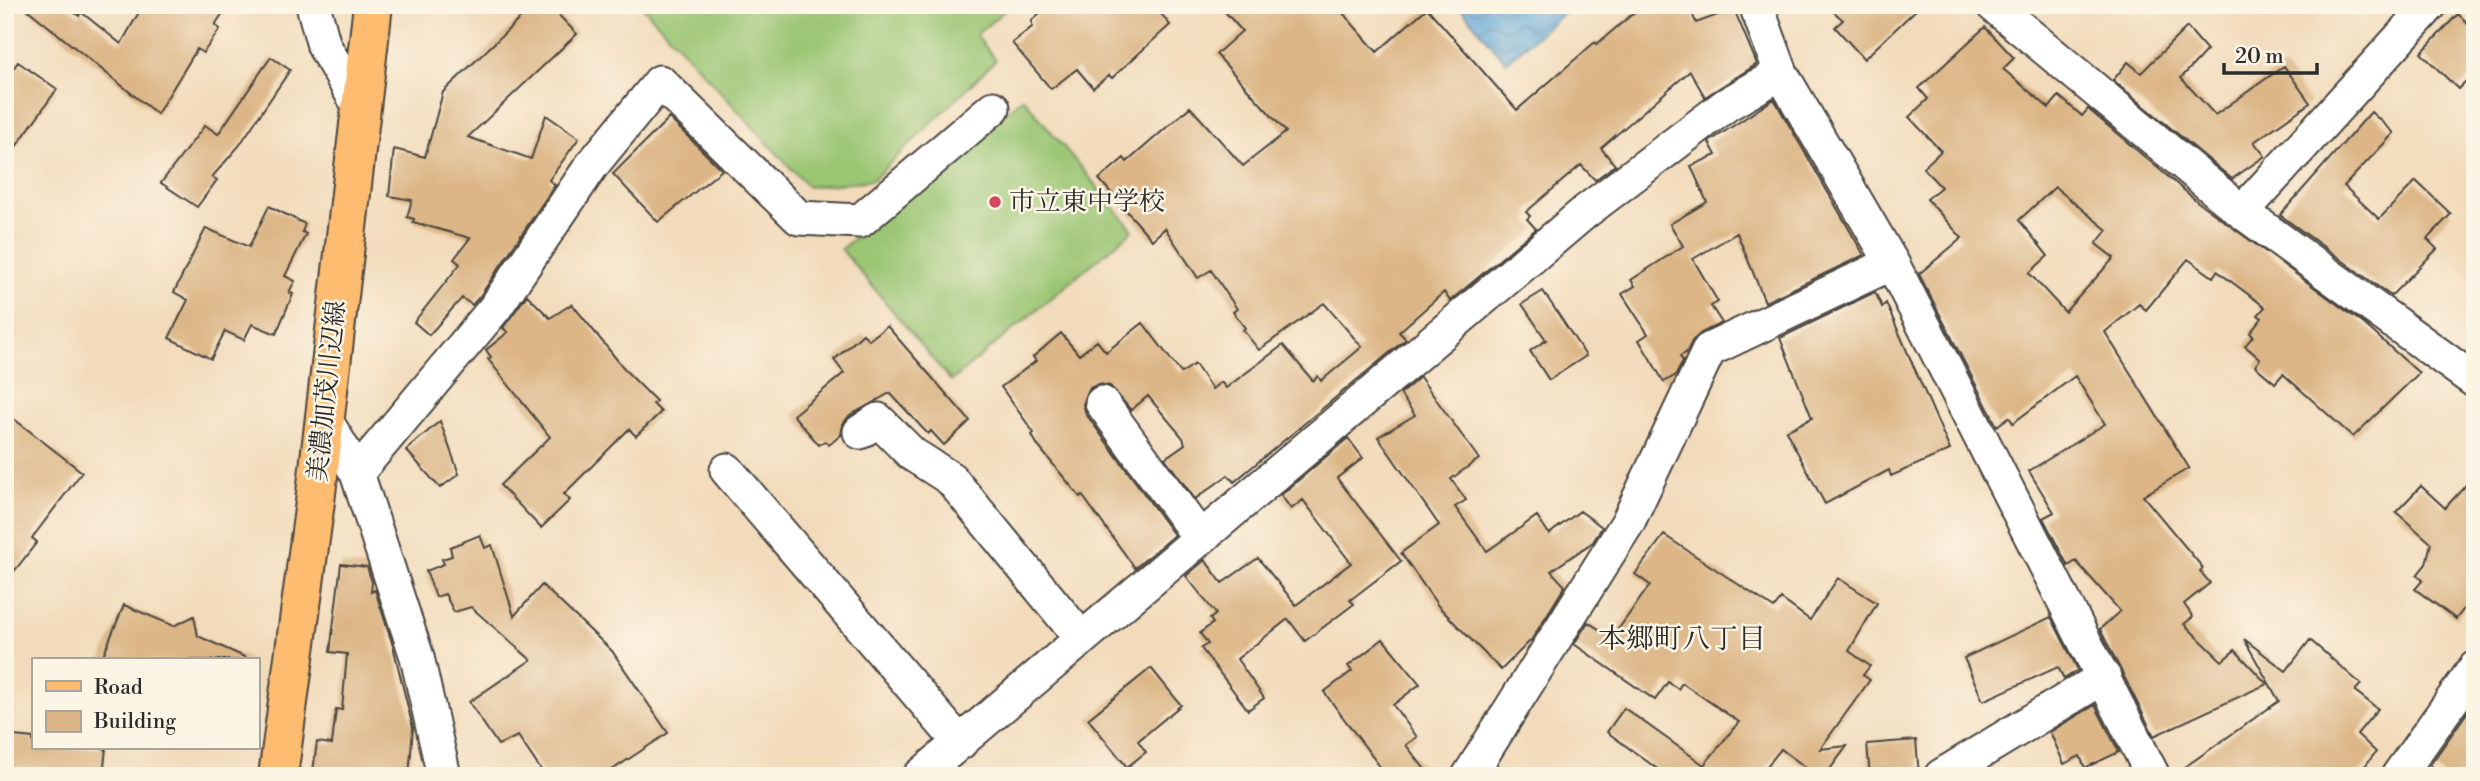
<svg xmlns="http://www.w3.org/2000/svg" width="2480" height="781" font-family="'Libre Bodoni','Noto Serif JP',serif">
  <defs>
    <pattern id="water-waves" width="16" height="10" patternUnits="userSpaceOnUse" patternTransform="scale(1.75)"><rect width="16" height="10" fill="#5fa6d5"/><path d="M0 5q4-4 8 0t8 0" fill="none" stroke="#4f87ad"/></pattern>
  </defs>
  <rect width="100%" height="100%" fill="#fcf5e5"/>
  <filter id="ink" filterUnits="userSpaceOnUse"><feTurbulence type="fractalNoise" baseFrequency=".0143" numOctaves="2"/><feDisplacementMap in="SourceGraphic" scale="14" xChannelSelector="R" yChannelSelector="G"/><feConvolveMatrix kernelMatrix="1 2 1 2 8 2 1 2 1" color-interpolation-filters="sRGB"/></filter>
  <filter id="wash" filterUnits="userSpaceOnUse"><feTurbulence type="fractalNoise" baseFrequency=".00686" numOctaves="4" result="noise"/><feDisplacementMap in="SourceGraphic" scale="28" xChannelSelector="R" yChannelSelector="G"/><feGaussianBlur stdDeviation="1.57" result="paint"/><feColorMatrix in="noise" values="0 0 0 0 0 0 0 0 0 0 0 0 0 0 0 0 0 1.4 0 .05"/><feComposite in="paint" operator="in"/></filter>
  <g filter="url(#wash)">
    <rect width="100%" height="100%" fill="#f2dbbb"/>
    <path fill="#9ac572" stroke="#62784e" stroke-width="2" d="M 641,5 L 1011,5 L 976,35 L 996,60 L 873,180 L 808,187 Z
      M 1023,98 L 1133,230 L 951,381 L 841,249 Z"/>
    <path fill="url(#water-waves)" stroke="#456880" stroke-width="2" d="M 1458,5 L 1573,5 L 1506,62 Z"/>
    <g id="blocks">
      <path fill="#dcb686" fill-rule="evenodd" d="M 22,5 L 65,5 L 79,16 L 81,12 L 121,44 L 143,5 L 228,5 L 215,25 L 220,29 L 203,53 L 197,49 L 157,114 Z
        M 534,5 L 549,5 L 577,34 L 468,137 L 531,159 L 546,115 L 579,138 L 549,180 L 555,185 L 480,296 L 472,305 L 462,298 L 429,335 L 414,322 L 460,264 L 454,259 L 470,238 L 413,222 L 414,219 L 407,217 L 412,200 L 389,196 L 394,149 L 425,157 L 443,92 Z
        M 1049,5 L 1154,5 L 1170,25 L 1112,78 L 1109,75 L 1093,88 L 1077,69 L 1051,89 L 1012,43 L 1032,27 L 1032,20 Z
        M 1219,5 L 1336,5 L 1377,52 L 1427,8 L 1517,110 L 1595,42 L 1597,44 L 1643,5 L 1689,5 L 1696,23 L 1734,9 L 1757,64 L 1705,97 L 1690,71 L 1601,148 L 1615,165 L 1595,180 L 1581,165 L 1526,212 L 1530,216 L 1527,219 L 1536,229 L 1450,301 L 1444,292 L 1399,332 L 1406,339 L 1234,482 L 1228,475 L 1195,499 L 1165,458 L 1185,444 L 1183,438 L 1148,396 L 1131,410 L 1110,386 L 1099,384 L 1090,388 L 1083,404 L 1086,414 L 1174,535 L 1135,568 L 1082,495 L 1080,497 L 1038,446 L 1032,435 L 1034,433 L 1001,387 L 1036,361 L 1033,357 L 1061,333 L 1079,355 L 1097,341 L 1106,352 L 1143,323 L 1181,373 L 1195,364 L 1212,389 L 1221,382 L 1226,388 L 1283,345 L 1313,381 L 1318,376 L 1321,381 L 1362,347 L 1324,303 L 1259,350 L 1243,330 L 1245,328 L 1233,312 L 1237,309 L 1211,270 L 1198,278 L 1165,228 L 1152,240 L 1099,179 L 1124,158 L 1127,162 L 1190,107 L 1243,166 L 1286,132 L 1216,54 L 1242,31 Z
        M 1826,5 L 1921,5 L 1864,59 L 1835,27 L 1843,20 Z
        M 2458,14 L 2475,30 L 2475,72 L 2458,89 L 2421,53 Z
        M 1985,27 L 2014,58 L 2003,69 L 2049,108 L 2059,96 L 2082,116 L 2088,109 L 2198,202 L 2364,324 L 2419,373 L 2353,437 L 2283,374 L 2275,383 L 2255,366 L 2260,359 L 2245,346 L 2253,336 L 2250,333 L 2262,318 L 2258,315 L 2265,307 L 2217,271 L 2213,277 L 2188,259 L 2146,310 L 2139,304 L 2105,332 L 2189,468 L 2143,496 L 2203,568 L 2200,571 L 2210,583 L 2184,604 L 2193,617 L 2184,624 L 2222,661 L 2235,650 L 2267,684 L 2154,736 L 2100,629 L 2120,611 L 2076,561 L 2068,566 L 2043,518 L 2054,512 L 2029,471 L 2105,424 L 2075,376 L 2013,423 L 2009,417 L 1997,426 L 1919,274 L 1962,238 L 1927,199 L 1941,187 L 1923,168 L 1941,151 L 1909,117 L 1928,99 L 1919,88 ZM 2055,187 L 2107,230 L 2096,244 L 2114,258 L 2065,312 L 2029,273 L 2048,256 L 2019,220 Z
        M 2187,27 L 2207,50 L 2181,78 L 2215,115 L 2284,66 L 2310,103 L 2254,142 L 2265,156 L 2232,179 L 2113,80 L 2128,62 L 2141,73 Z
        M 271,57 L 290,70 L 239,146 L 212,177 L 217,180 L 197,207 L 161,183 L 205,125 L 218,134 Z
        M 18,62 L 57,89 L 5,162 L 5,80 Z
        M 1774,99 L 1864,255 L 1765,302 L 1737,233 L 1693,259 L 1718,302 L 1711,306 L 1722,323 L 1701,333 L 1692,341 L 1687,352 L 1680,356 L 1683,361 L 1676,375 L 1664,382 L 1639,340 L 1648,334 L 1622,294 L 1635,286 L 1631,280 L 1683,246 L 1670,224 L 1707,202 L 1691,166 L 1716,155 L 1709,142 Z
        M 2371,112 L 2394,133 L 2344,186 L 2379,219 L 2416,181 L 2451,214 L 2427,239 L 2437,249 L 2391,296 L 2280,215 Z
        M 669,118 L 722,170 L 658,222 L 613,174 Z
        M 269,206 L 305,224 L 302,232 L 306,234 L 285,276 L 295,281 L 289,292 L 293,294 L 276,334 L 252,324 L 244,340 L 225,331 L 211,359 L 169,338 L 188,300 L 174,292 L 206,228 L 249,247 Z
        M 1543,291 L 1586,356 L 1549,380 L 1530,351 L 1546,340 L 1522,304 Z
        M 1875,292 L 1882,307 L 1886,303 L 1950,450 L 1891,476 L 1889,470 L 1825,504 L 1786,431 L 1812,418 L 1780,338 Z
        M 527,295 L 550,318 L 572,304 L 627,372 L 656,401 L 653,404 L 661,412 L 636,436 L 629,429 L 564,494 L 570,500 L 541,528 L 500,485 L 550,437 L 488,359 L 491,357 L 486,350 L 508,332 L 503,328 Z
        M 887,326 L 970,421 L 944,445 L 931,431 L 928,434 L 890,393 L 849,416 L 843,424 L 841,435 L 829,445 L 825,441 L 819,445 L 793,415 L 844,373 L 834,360 L 863,334 L 869,340 Z
        M 1420,377 L 1479,459 L 1451,479 L 1466,500 L 1455,507 L 1487,551 L 1537,516 L 1549,534 L 1580,511 L 1602,527 L 1593,542 L 1551,571 L 1565,586 L 1532,639 L 1501,670 L 1439,607 L 1401,553 L 1439,525 L 1378,437 L 1415,415 L 1400,394 Z
        M 5,412 L 82,472 L 32,538 L 37,542 L 5,583 Z
        M 440,421 L 459,474 L 440,488 L 406,450 Z
        M 1348,438 L 1363,458 L 1337,478 L 1401,561 L 1350,600 L 1354,604 L 1305,641 L 1288,619 L 1237,659 L 1264,698 L 1248,710 L 1201,648 L 1208,644 L 1200,633 L 1213,623 L 1210,619 L 1216,614 L 1186,576 L 1205,560 L 1222,583 L 1258,558 L 1296,605 L 1351,563 L 1303,500 L 1291,509 L 1281,495 Z
        M 2475,475 L 2475,594 L 2456,619 L 2415,589 L 2423,580 L 2417,575 L 2426,564 L 2431,543 L 2396,512 L 2421,486 L 2445,508 Z
        M 480,535 L 485,548 L 492,545 L 514,616 L 542,585 L 612,651 L 668,733 L 603,776 L 545,776 L 518,736 L 498,745 L 469,702 L 531,660 L 471,607 L 454,612 L 445,594 L 436,597 L 426,571 L 444,564 L 442,559 L 452,556 L 450,547 Z
        M 1664,535 L 1774,608 L 1781,599 L 1810,620 L 1838,578 L 1877,603 L 1849,651 L 1870,666 L 1863,675 L 1870,680 L 1820,749 L 1847,746 L 1825,776 L 1817,776 L 1781,749 L 1759,776 L 1667,776 L 1607,732 L 1624,708 L 1704,765 L 1739,722 L 1682,683 L 1678,689 L 1668,682 L 1655,700 L 1574,644 L 1588,622 L 1612,638 L 1650,585 L 1635,574 Z
        M 341,564 L 367,567 L 372,582 L 371,592 L 375,590 L 393,646 L 413,728 L 409,776 L 316,776 L 317,772 L 313,771 L 317,742 L 332,744 L 336,709 L 342,710 L 347,654 L 330,652 Z
        M 124,605 L 174,626 L 194,616 L 198,636 L 251,660 L 101,660 Z
        M 2051,617 L 2078,670 L 2064,679 L 2058,667 L 1983,701 L 1964,658 Z
        M 1383,639 L 1420,684 L 1393,705 L 1417,737 L 1406,745 L 1430,776 L 1387,776 L 1324,692 L 1352,671 L 1348,666 Z
        M 2244,639 L 2286,671 L 2310,640 L 2361,684 L 2355,691 L 2378,709 L 2357,734 L 2376,752 L 2357,776 L 2172,776 L 2279,701 Z
        M 1151,668 L 1181,705 L 1138,741 L 1146,752 L 1127,767 L 1088,719 Z
        M 2095,705 L 2119,752 L 2085,768 L 2080,756 L 2064,764 L 2050,732 Z
        M 2471,707 L 2475,711 L 2475,776 L 2445,776 L 2430,765 Z
        M 5,735 L 33,738 L 33,748 L 106,748 L 103,776 L 5,776 Z
        M 1916,740 L 1919,776 L 1870,776 L 1867,744 Z"/>
    </g>
  </g>
  <g filter="url(#ink)">
    <use href="#blocks" fill-opacity="0" stroke="#494541" stroke-width="2"/>
    <g fill="none" stroke-linecap="round" stroke-linejoin="round">
      <g stroke="#494541" stroke-width="37">
        <path id="minor" d="M 313,5 L 324,46 L 360,107
          M 1756,5 L 1781,73 L 1892,263 L 2153,776
          M 1993,5 L 2242,212 L 2475,381
          M 2242,212 L 2430,5
          M 1102,403 L 1200,538
          M 323,416 L 357,473 L 417,657 L 444,776
          M 860,432 L 878,420 L 912,454 L 951,479 L 1081,638
          M 727,470 L 960,743
          M 357,473 L 495,308 L 592,165 L 660,82 L 799,218 L 860,221 L 993,108
          M 920,776 L 1585,212 L 1726,105 L 1781,73
          M 1469,776 L 1628,522 L 1709,350 L 1892,263
          M 1941,776 L 2104,677
          M 2398,776 L 2475,668"/>
      </g>
      <g stroke="#494541" stroke-width="42">
        <path id="major" d="M 278,776 L 315,502 L 373,5"/>
      </g>
      <use href="#minor" stroke="#fff" stroke-width="33"/>
      <use href="#major" stroke="#fdbc70" stroke-width="38"/>
    </g>
  </g>
  <circle fill="#d1495b" stroke="#fcf5e5" stroke-width="2.5" cx="995" cy="202" r="7"/>
  <g text-anchor="middle" dominant-baseline="central" stroke-width="5" stroke-linejoin="round" paint-order="stroke">
    <g font-size="26" fill="#2b2b2b" stroke="#fcf5e5" text-anchor="start">
      <text x="1009" y="202">市立東中学校</text>
    </g>
    <g font-size="26" fill="#2b2b2b" stroke="#fcf5e5">
      <text transform="translate(327 391) rotate(-84)">美濃加茂川辺線</text>
    </g>
    <g font-size="28" fill="#2b2b2b" stroke="#fcf5e5">
      <text x="1682" y="639">本郷町八丁目</text>
    </g>
  </g>
  <rect width="2480" height="781" fill="none" stroke="#fcf5e5" stroke-width="28"/>
  <rect x="32" y="658" width="228" height="91" fill="#fcf5e5" stroke="#a8a49b" stroke-width="2"/>
  <rect x="46" y="681" width="35" height="10" fill="#fdbc70" stroke="#a8a49b" stroke-width="2"/>
  <text x="94" y="694" font-size="21" fill="#2b2b2b">Road</text>
  <rect x="46" y="711" width="35" height="21" fill="#dcb686" stroke="#a8a49b" stroke-width="2"/>
  <text x="94" y="728" font-size="21" fill="#2b2b2b">Building</text>
  <path d="M2224 63v10h93v-10" fill="none" stroke="#2b2b2b" stroke-width="3.5"/>
  <text x="2235" y="63" font-size="21" fill="#2b2b2b" stroke="#fcf5e5" stroke-width="5" paint-order="stroke">20 m</text>
</svg>
